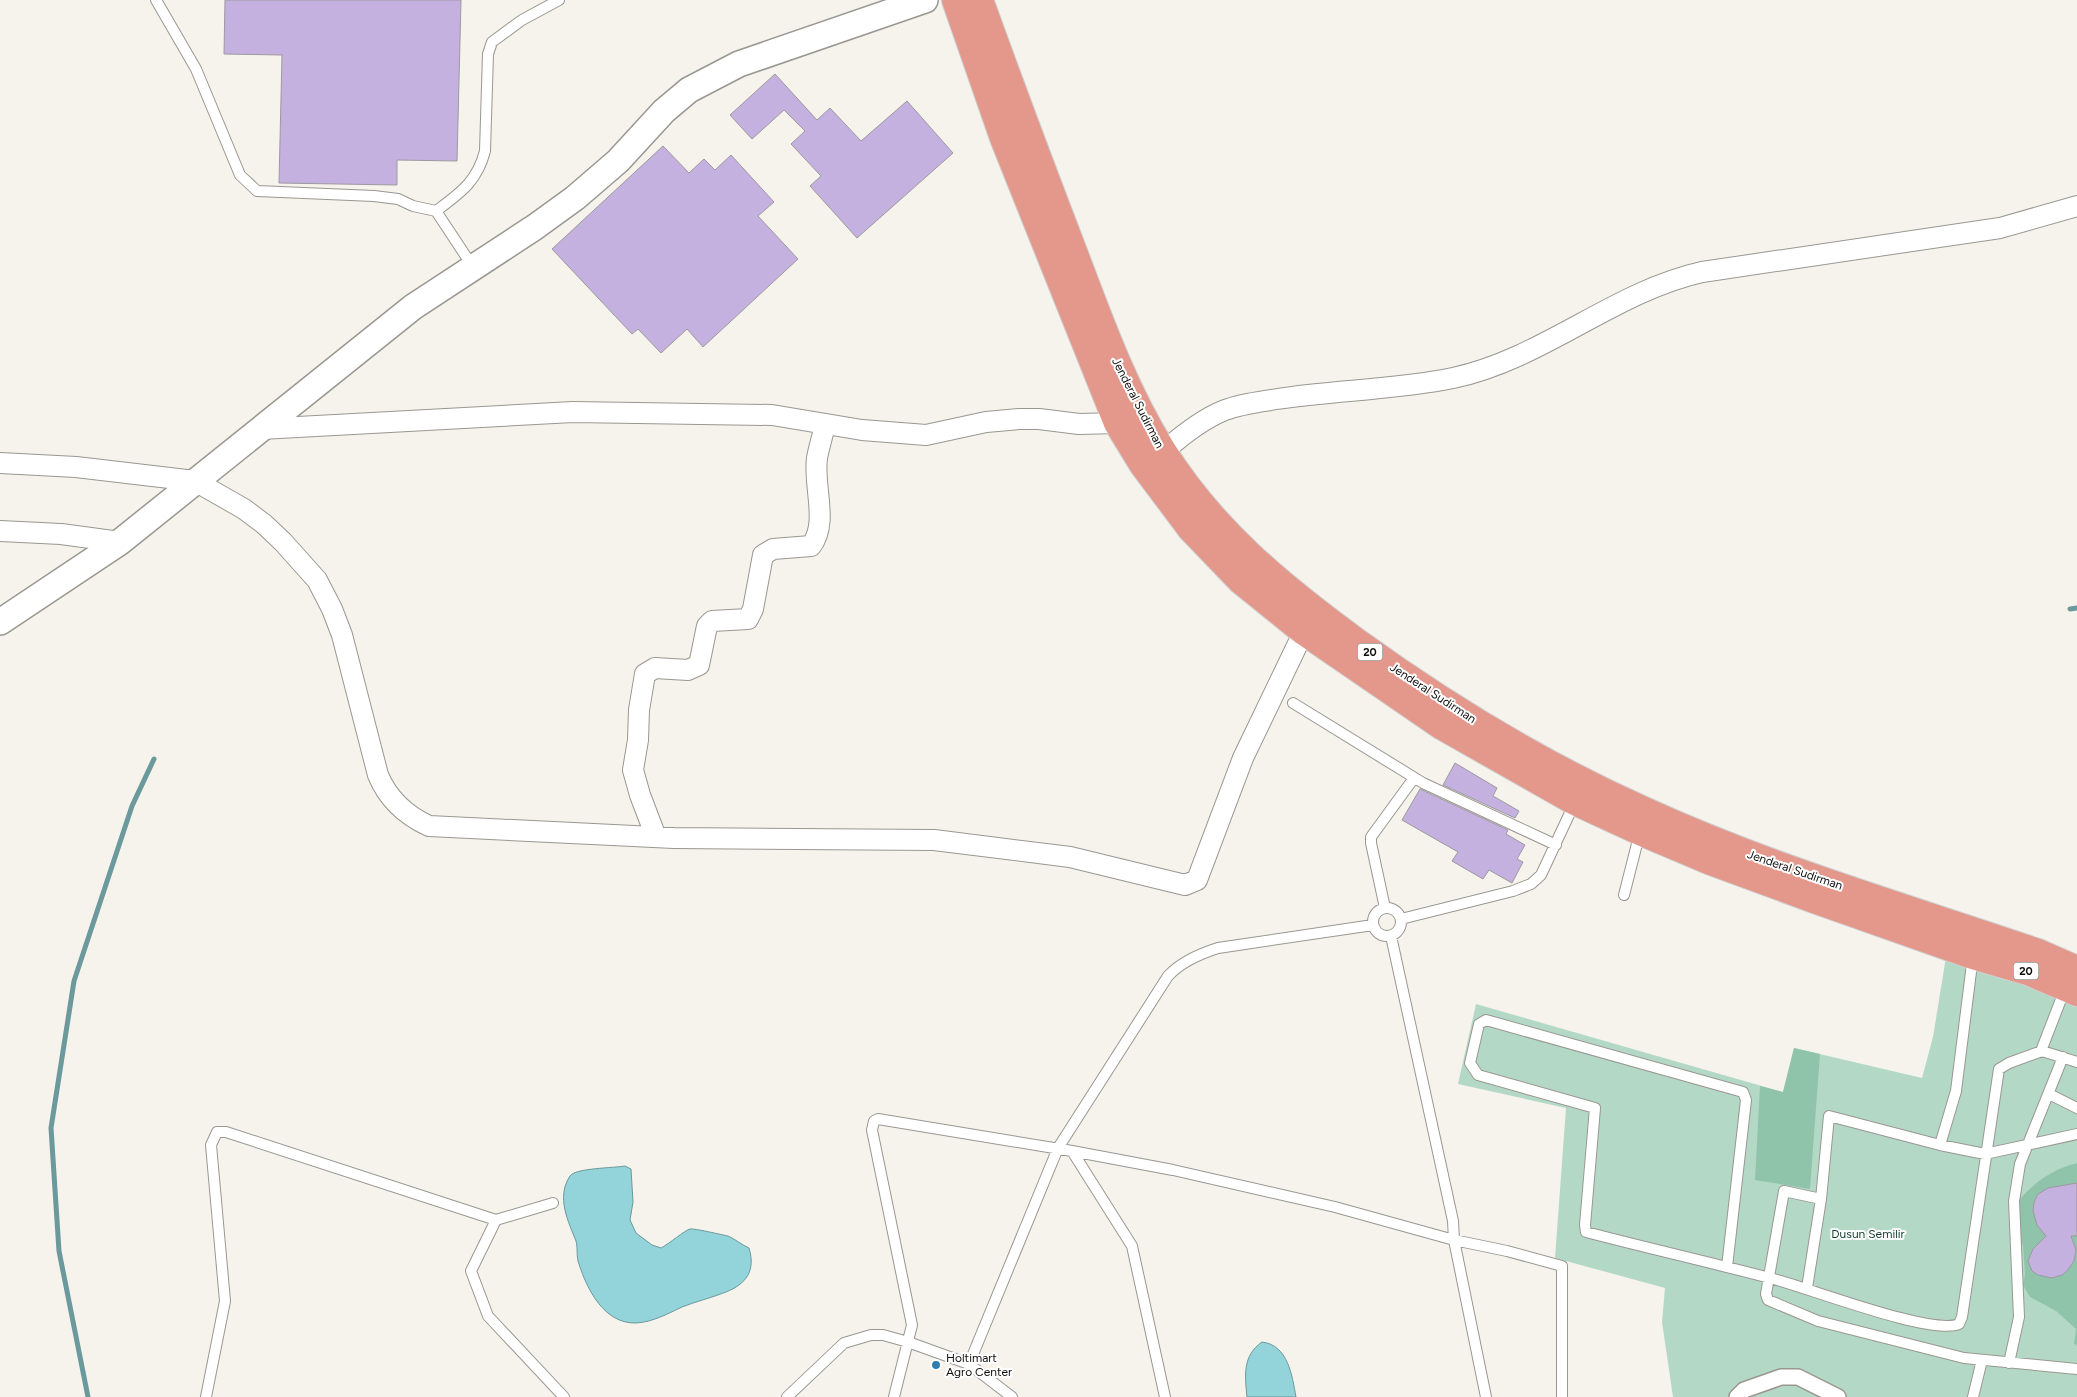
<svg xmlns="http://www.w3.org/2000/svg" width="2077" height="1397" font-family="Figtree,sans-serif">
  <rect width="100%" height="100%" fill="#f6f3ec"/>
  <path fill="#b3d9c6" d="M 1946,957 L 2052,993 L 2077,1004 L 2077,1397 L 1673,1397 L 1662,1322 L 1665,1288 L 1555,1258 L 1566,1108 L 1458,1084 L 1476,1004 L 1783,1092 L 1794,1048 L 1922,1078 L 1933,1037 Z"/>
  <path fill="#8fc4ab" d="M 1794,1048 L 1820,1054 L 1810,1189 L 1755,1180 L 1760,1086 L 1783,1092 Z
    M 2077,1163 L 2077,1345 L 2074,1344 L 2076,1329 L 2056,1311 L 2030,1297 L 2023,1285 L 2025,1274 L 2023,1246 L 2015,1225 L 2020,1218 L 2020,1199 C 2037,1180 2052,1170 2077,1163 Z"/>
  <path fill="#92d4da" stroke="#6b999c" d="M 625,1166 L 631,1169 L 633,1202 L 630,1220 L 636,1233 L 652,1245 L 661,1248 C 669,1244 685,1230 690,1229 C 693,1228 723,1235 728,1236 C 735,1239 742,1245 749,1248 C 756,1271 746,1284 726,1292 C 711,1298 697,1301 682,1307 C 667,1314 653,1322 636,1323 C 604,1324 587,1289 579,1264 C 576,1257 578,1248 576,1241 C 568,1221 556,1197 570,1176 C 575,1168 614,1168 625,1166 Z
    M 1262,1342 C 1288,1345 1292,1375 1296,1397 L 1247,1397 C 1245,1376 1242,1356 1262,1342 Z"/>
  <g fill="none" stroke-linecap="round" stroke-linejoin="round">
    <path stroke="#6b999c" stroke-width="5" d="M 2070,609 L 2077,608
      M 88,1397 L 59,1251 L 51,1128 L 74,981 L 132,806 L 154,759"/>
  </g>
  <path fill="#c5b1df" stroke="#9c999f" d="M 225,0 L 461,0 L 457,161 L 397,160 L 397,185 L 279,183 L 282,55 L 224,54 Z
    M 775,74 L 817,120 L 830,108 L 861,141 L 907,101 L 953,153 L 857,238 L 810,186 L 821,176 L 791,144 L 805,131 L 784,110 L 752,139 L 730,115 Z
    M 663,146 L 689,173 L 704,159 L 715,170 L 731,155 L 774,202 L 758,216 L 798,259 L 703,347 L 687,329 L 661,353 L 638,329 L 632,334 L 552,249 Z
    M 1455,763 L 1497,788 L 1493,796 L 1519,811 L 1515,818 L 1443,785 Z
    M 1420,789 L 1508,830 L 1506,834 L 1525,845 L 1517,859 L 1523,862 L 1512,883 L 1489,870 L 1483,879 L 1452,861 L 1458,852 L 1402,820 Z
    M 2077,1183 L 2077,1236 L 2071,1236 L 2076,1250 L 2074,1261 L 2067,1271 L 2062,1275 L 2052,1278 L 2038,1275 L 2032,1271 L 2028,1261 L 2033,1249 L 2046,1236 L 2037,1225 L 2033,1211 L 2034,1202 L 2038,1194 L 2048,1188 Z"/>
  <g fill="none" stroke-linecap="round" stroke-linejoin="round">
    <g stroke="#9a9791" stroke-width="12">
      <path id="service" d="M 156,0 L 196,69 L 240,175 L 257,191 L 374,196 L 398,199 L 413,206 L 436,211 L 473,267
        M 436,211 C 460,193 477,182 485,151 L 488,54 L 492,42 L 522,20 L 559,0
        M 1293,703 L 1423,783 L 1556,845
        M 1624,895 L 1640,832
        M1373 922a14 14 0 1 1 28 0a14 14 0 1 1-28 0Z
        M 1385,908 L 1371,843 L 1371,837 L 1414,778
        M 1401,919 L 1513,891 L 1531,884 L 1541,875 L 1575,802
        M 1391,936 L 1453,1221 L 1454,1240 L 1486,1397
        M 2041,1051 L 2065,989
        M 2049,1094 L 2077,1108
        M 1940,1145 L 1956,1091 L 1973,956
        M 1072,1151 L 1132,1246 L 1165,1397
        M 1821,1199 L 1784,1191 L 1766,1294 L 1768,1300 L 1818,1321 L 1964,1358 L 2077,1369
        M 496,1220 L 471,1271 L 488,1316 L 564,1397
        M 1727,1267 L 1746,1100 L 1743,1092 L 1486,1020 L 1479,1024 L 1470,1063 L 1478,1075 L 1595,1108 L 1585,1225 L 1586,1232 C 1647,1248 1709,1262 1770,1278 C 1807,1287 1931,1336 1959,1324 L 1962,1317 L 1999,1069 L 2009,1063 L 2042,1051 L 2077,1062
        M 1807,1288 L 1821,1199 L 1829,1116 L 1940,1145 L 1985,1154 L 2077,1134
        M 2009,1363 L 2019,1317 L 2014,1201 L 2020,1164 L 2063,1057
        M 969,1364 L 1058,1148 L 1168,976 C 1181,962 1199,954 1218,948 L 1373,925
        M 206,1397 L 225,1301 L 211,1145 L 217,1132 L 226,1132 L 496,1220 L 553,1203
        M 787,1397 L 844,1343 L 871,1335 L 883,1335 L 908,1342 L 969,1364 L 1012,1397
        M 894,1397 L 912,1325 L 872,1130 L 874,1121 L 878,1119 L 1072,1151 L 1173,1170 L 1335,1207 L 1454,1240 L 1507,1251 L 1562,1266 L 1562,1397
        M 1973,1397 L 1982,1360"/>
    </g>
    <g stroke="#9a9791" stroke-width="18">
      <path id="pedestrian" d="M 1737,1397 L 1744,1390 L 1781,1377 L 1798,1377 L 1838,1397"/>
    </g>
    <g stroke="#9a9791" stroke-width="22">
      <path id="minor" d="M 261,429 L 573,412 L 772,415 L 862,430 L 926,435 L 986,422 L 1019,419 L 1039,419 L 1079,424 L 1118,423
        M 1163,452 C 1181,436 1202,419 1225,410 C 1241,404 1259,402 1277,399 C 1335,390 1395,390 1453,378 C 1543,359 1613,292 1702,272 L 2000,228 L 2077,206
        M 0,463 L 76,467 L 195,481 L 244,509 L 264,524 L 283,542 L 317,580 L 332,609 L 342,635 L 378,775 C 388,799 405,815 429,826 L 674,838 L 934,840 L 1070,857 L 1185,885 L 1197,880 L 1243,758 L 1304,631
        M 0,531 L 61,534 L 120,542
        M 656,837 L 640,795 L 633,770 L 638,740 L 639,710 L 645,674 L 655,668 L 688,670 L 699,665 L 707,626 L 712,621 L 748,619 L 753,609 L 763,555 L 773,549 L 811,546 C 829,523 813,486 817,458 C 819,447 823,435 825,424"/>
    </g>
    <g stroke="#9a9791" stroke-width="28">
      <path id="tertiary" d="M 0,622 L 120,542 L 413,307 L 535,227 L 575,198 L 618,161 L 664,111 L 689,90 L 739,64 L 925,0"/>
    </g>
    <g stroke="#cfcfcf" stroke-width="30">
      <path id="trunk" d="M 956,0 L 1004,138 L 1118,423 L 1143,464 L 1191,528 L 1241,580 L 1304,631 L 1441,725 L 1575,801 L 1640,831 L 1711,861 L 1817,900 L 1973,955 L 2028,971 L 2077,992
        M 979,0 C 1010,86 1042,171 1075,257 C 1100,323 1124,390 1162,451 C 1212,531 1281,587 1356,642 C 1446,707 1543,766 1644,811 C 1771,869 1906,908 2038,953 L 2077,970"/>
    </g>
    <use href="#service" stroke="#fff" stroke-width="10"/>
    <use href="#pedestrian" stroke="#fff" stroke-width="15"/>
    <use href="#minor" stroke="#fff" stroke-width="20"/>
    <use href="#tertiary" stroke="#fff" stroke-width="25"/>
    <use href="#trunk" stroke="#e4988c" stroke-width="28"/>
  </g>
  <circle fill="#327db0" stroke="#fff" stroke-width="2" cx="936" cy="1365" r="5"/>
  <g text-anchor="middle" dominant-baseline="central" stroke-width="4" stroke-linejoin="round" paint-order="stroke">
    <g fill="#fff" stroke="#585756" stroke-width="1">
      <rect x="1357.5" y="643.5" width="25" height="17" rx="4"/>
      <rect x="2013.5" y="962.5" width="25" height="17" rx="4"/>
    </g>
    <g font-size="11" font-weight="bold" fill="#100f0d">
      <text x="1370" y="652">20</text>
      <text x="2026" y="971">20</text>
    </g>
    <g font-size="12" fill="#100f0d" stroke="#fff">
      <text transform="translate(1138 403) rotate(63)">Jenderal Sudirman</text>
      <text transform="translate(1433 693) rotate(33)">Jenderal Sudirman</text>
      <text transform="translate(1795 870) rotate(19)">Jenderal Sudirman</text>
    </g>
    <g font-size="12" fill="#103d2b" stroke="#fff">
      <text x="1868" y="1234">Dusun Semilir</text>
    </g>
    <g font-size="12" fill="#100f0d" stroke="#fff" text-anchor="start">
      <text x="946" y="1358">Holtimart<tspan x="946" dy="14">Agro Center</tspan></text>
    </g>
  </g>
</svg>
